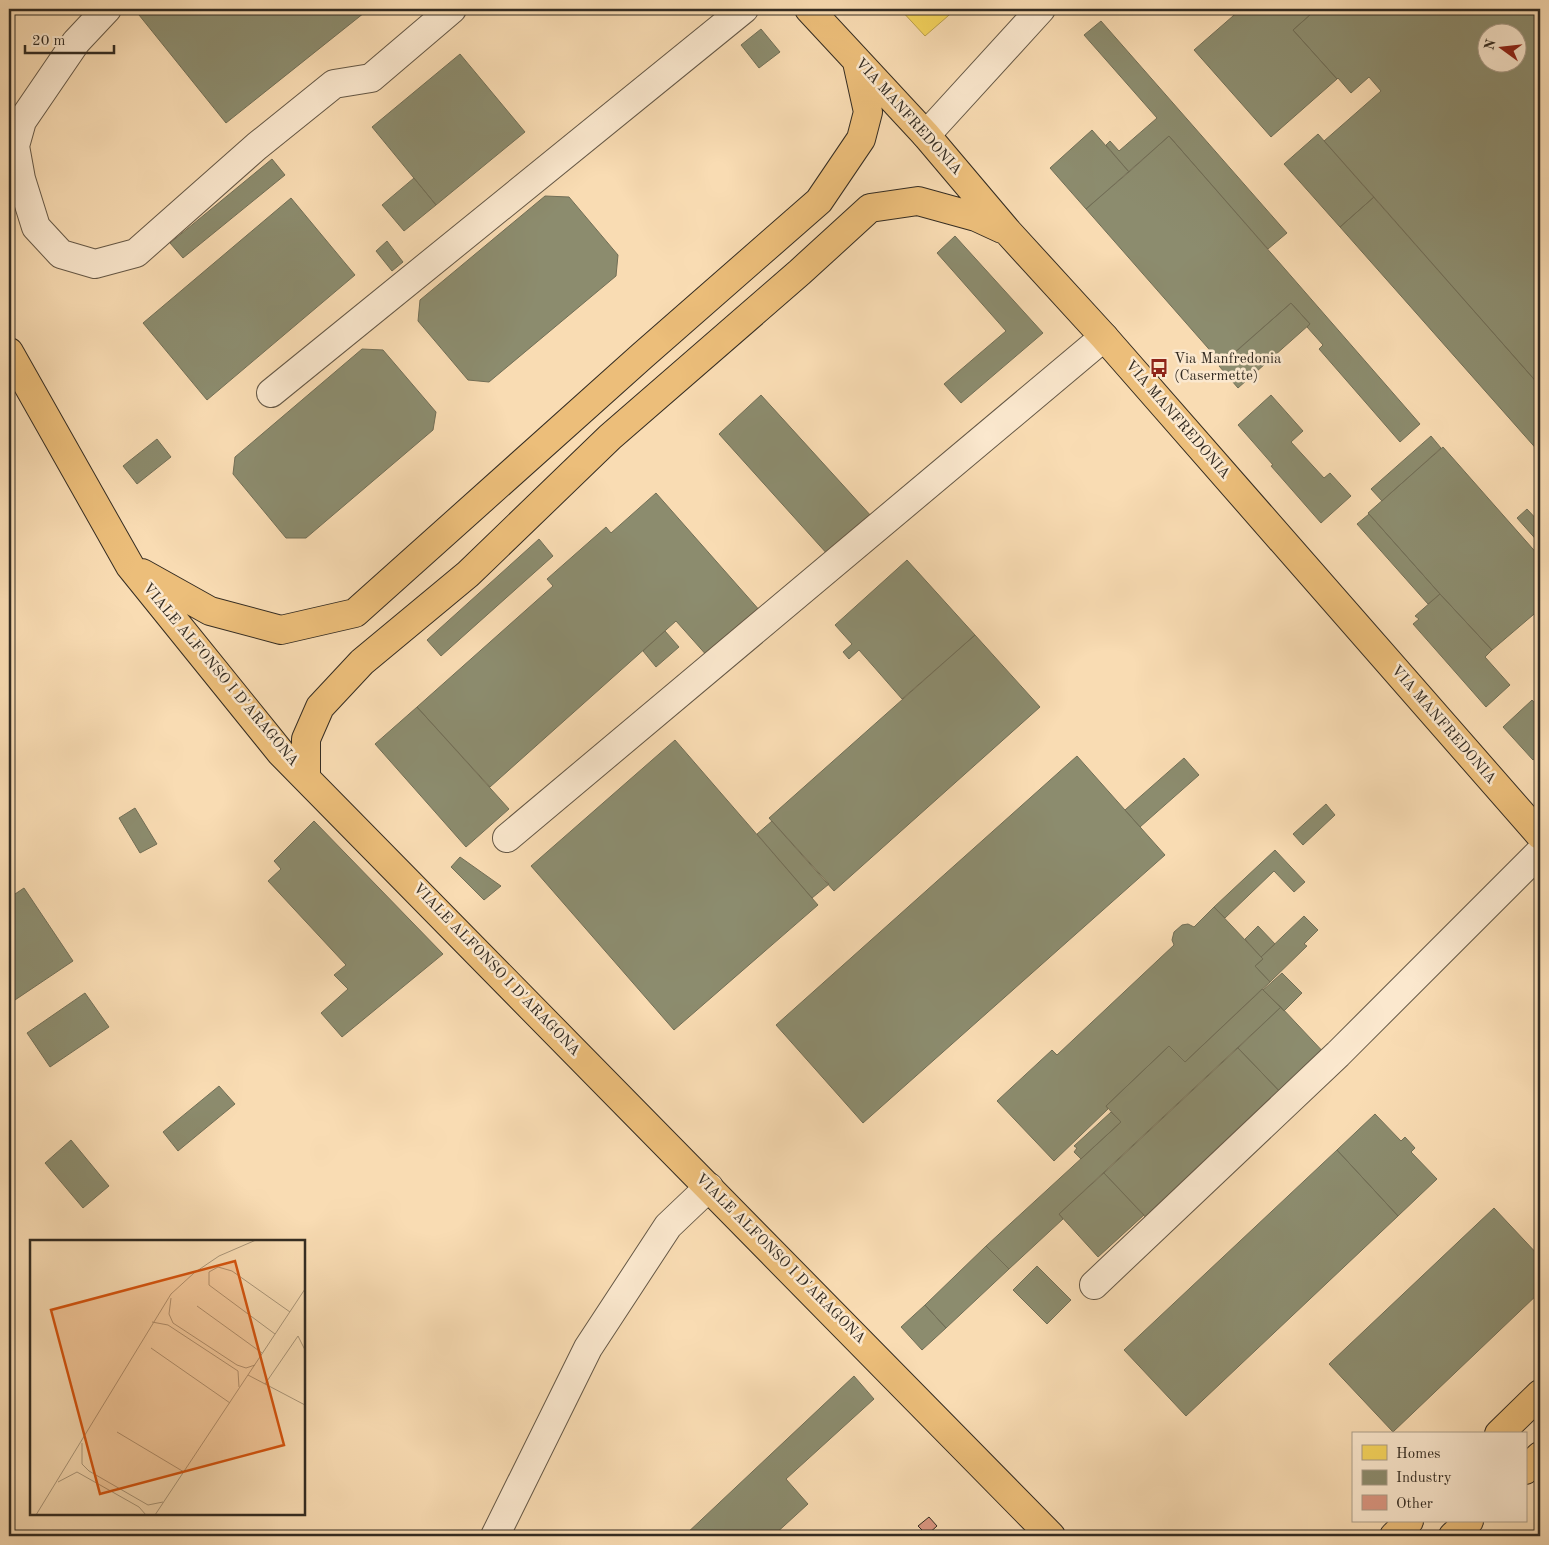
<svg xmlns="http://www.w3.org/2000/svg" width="1549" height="1545" font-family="'Old Standard TT',serif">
  <rect width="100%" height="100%" fill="#f9dcb3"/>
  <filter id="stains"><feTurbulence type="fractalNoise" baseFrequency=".004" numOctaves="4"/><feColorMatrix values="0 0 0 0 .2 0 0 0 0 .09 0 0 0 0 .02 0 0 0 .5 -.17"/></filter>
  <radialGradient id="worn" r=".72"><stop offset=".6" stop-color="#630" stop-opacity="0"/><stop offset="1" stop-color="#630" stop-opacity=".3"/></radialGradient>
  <path fill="#f6d55c" stroke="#bca24b" d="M 900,9 L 956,9 L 925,36 Z"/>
  <path fill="#8c8c6e" stroke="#726f57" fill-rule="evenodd" d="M 147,9 L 369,9 L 226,123 L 139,15 Z
    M 1241,9 L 1306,9 L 1311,14 L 1293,30 L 1337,79 L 1271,137 L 1194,50 Z
    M 1306,9 L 1540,9 L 1540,386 L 1324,141 L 1381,91 L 1369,77 L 1351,93 L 1338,78 L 1337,79 L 1293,30 L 1311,14 ZM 1486,32 L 1516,32 L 1516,62 L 1486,62 Z
    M 1101,21 L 1287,233 L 1268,249 L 1169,136 L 1129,172 L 1106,145 L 1110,141 L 1119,151 L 1157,118 L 1084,35 Z
    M 761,29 L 780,52 L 759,68 L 741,45 Z
    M 460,54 L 525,132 L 436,205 L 372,127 Z
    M 1092,130 L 1129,172 L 1086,209 L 1050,168 Z
    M 1318,134 L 1374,197 L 1340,227 L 1284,164 Z
    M 1169,136 L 1420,424 L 1400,442 L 1319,349 L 1323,345 L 1307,327 L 1310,324 L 1291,303 L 1222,364 L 1086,209 Z
    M 272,159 L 285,175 L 183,258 L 170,243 Z
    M 414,178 L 436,205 L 404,231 L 382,205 Z
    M 545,196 L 569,197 L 618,255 L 616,276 L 489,382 L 468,380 L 418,321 L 420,300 Z
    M 1374,197 L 1540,386 L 1540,453 L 1340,227 Z
    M 291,198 L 355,275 L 207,400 L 143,323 Z
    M 955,236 L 1043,333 L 961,403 L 944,384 L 1006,331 L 937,253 Z
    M 387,241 L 403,262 L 392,271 L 376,251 Z
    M 1291,303 L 1310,324 L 1238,388 L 1219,366 Z
    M 362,349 L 383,350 L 436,412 L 433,430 L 306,538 L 286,538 L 233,474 L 235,457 Z
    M 761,395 L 872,517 L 829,556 L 719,434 Z
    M 1271,395 L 1303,431 L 1291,442 L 1324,478 L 1330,473 L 1351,496 L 1321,523 L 1271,466 L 1273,465 L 1238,425 Z
    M 1431,436 L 1441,448 L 1382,501 L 1371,489 Z
    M 157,439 L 171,457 L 137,484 L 123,466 Z
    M 1443,447 L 1540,557 L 1540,609 L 1492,650 L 1440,594 L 1368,513 Z
    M 656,493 L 761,612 L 709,658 L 676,621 L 490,787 L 417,707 L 553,586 L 547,579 L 606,527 L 611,533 Z
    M 1527,509 L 1540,523 L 1540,544 L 1517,518 Z
    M 1369,514 L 1440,594 L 1428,604 L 1357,524 Z
    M 539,539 L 553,556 L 441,656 L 427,640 Z
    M 907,560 L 975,635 L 902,699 L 859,650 L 849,659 L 843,652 L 852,644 L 835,625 Z
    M 1440,594 L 1492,650 L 1485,657 L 1510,685 L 1486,707 L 1413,624 L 1419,619 L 1415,616 Z
    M 665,631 L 679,647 L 656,667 L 643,651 Z
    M 975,635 L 1040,707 L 834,891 L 769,818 Z
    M 1532,700 L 1540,709 L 1540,754 L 1533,760 L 1503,727 Z
    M 417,707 L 509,809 L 466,847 L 375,744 Z
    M 675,740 L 818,905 L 674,1030 L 531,866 Z
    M 1077,756 L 1165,855 L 863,1123 L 776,1025 Z
    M 1184,758 L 1199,775 L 1140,827 L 1125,810 Z
    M 1326,804 L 1335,815 L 1303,845 L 1293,834 Z
    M 135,808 L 157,844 L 140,853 L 119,818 Z
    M 314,821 L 443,954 L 342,1037 L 321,1013 L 348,989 L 334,975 L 346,965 L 268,881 L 281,869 L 274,861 Z
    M 772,821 L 829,884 L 812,898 L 757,834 Z
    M 1275,850 L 1305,882 L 1294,892 L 1274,871 L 1225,918 L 1214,907 Z
    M 460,857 L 501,886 L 484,900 L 451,867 Z
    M 24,888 L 73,961 L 9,1004 L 9,898 Z
    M 1214,907 L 1263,959 L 1255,966 L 1270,982 L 1185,1062 L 1169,1046 L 1106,1106 L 1108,1109 L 1054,1161 L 997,1101 L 1052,1050 L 1057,1055 L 1174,945 L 1172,940 L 1174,932 L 1182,925 L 1188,924 L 1194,927 Z
    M 1304,916 L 1318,930 L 1304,944 L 1307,946 L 1270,982 L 1255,966 L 1263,959 L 1261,957 Z
    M 1258,926 L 1275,944 L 1261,957 L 1245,939 Z
    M 1282,973 L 1302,993 L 1284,1011 L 1263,990 Z
    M 1262,989 L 1281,1007 L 1059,1214 L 1063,1219 L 1009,1269 L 986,1246 L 1121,1122 L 1106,1106 L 1169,1046 L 1185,1062 Z
    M 85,993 L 109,1027 L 50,1067 L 27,1033 Z
    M 1281,1007 L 1328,1057 L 1285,1097 L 1238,1048 Z
    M 1238,1048 L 1285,1097 L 1150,1222 L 1104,1173 Z
    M 219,1086 L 235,1104 L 178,1151 L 163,1132 Z
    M 1111,1112 L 1121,1122 L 1081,1159 L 1074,1152 L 1077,1148 L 1074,1146 Z
    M 1375,1114 L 1401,1141 L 1405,1137 L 1415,1148 L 1411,1152 L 1437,1179 L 1398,1216 L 1337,1150 Z
    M 71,1140 L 109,1186 L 83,1208 L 45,1163 Z
    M 1337,1150 L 1398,1216 L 1186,1416 L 1124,1350 Z
    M 1104,1173 L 1144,1215 L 1098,1257 L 1059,1214 Z
    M 1494,1208 L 1540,1257 L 1540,1292 L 1393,1432 L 1329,1364 Z
    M 986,1246 L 1009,1269 L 946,1328 L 925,1305 Z
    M 1037,1266 L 1071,1300 L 1047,1324 L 1013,1290 Z
    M 925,1305 L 946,1328 L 922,1350 L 901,1327 Z
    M 854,1376 L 874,1399 L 786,1479 L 808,1504 L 773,1536 L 684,1536 Z"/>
  <path fill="#da9681" stroke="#342c22" d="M 929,1517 L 937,1526 L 927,1535 L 918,1526 Z"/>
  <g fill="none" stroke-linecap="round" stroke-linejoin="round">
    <g stroke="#655846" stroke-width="30">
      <path id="minor" d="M 107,9 L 76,42 L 22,121 L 15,146 L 21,179 L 36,227 L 61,254 L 95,264 L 136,253 L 257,146 L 334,84 L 371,78 L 452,9
        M 926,135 L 1041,9
        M 271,393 L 744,9
        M 507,838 L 1104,337
        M 1094,1285 L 1338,1054 L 1540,852
        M 495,1536 L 588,1348 L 668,1226 L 709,1187"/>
    </g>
    <g stroke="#342c22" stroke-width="30">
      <path id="major" d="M 809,9 L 926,135 L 1008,232 L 1104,337 L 1540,835
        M 9,352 L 130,566 L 281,753 L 1051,1536
        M 142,573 L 210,611 L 281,630 L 355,613 L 642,356 L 819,201 L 861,139 L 868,112 L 857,62
        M 306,776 L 306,739 L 320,707 L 362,662 L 468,574 L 610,437 L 800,272 L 870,208 L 918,201 L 976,217 L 1002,229
        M 1499,1434 L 1540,1394
        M 1525,1470 L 1540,1456
        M 1394,1536 L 1409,1521
        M 1453,1536 L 1469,1521"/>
    </g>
    <use href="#minor" stroke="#fbe8ce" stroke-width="28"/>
    <use href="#major" stroke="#ecbe7a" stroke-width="28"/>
  </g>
  <defs>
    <g id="bus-bare" transform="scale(1.5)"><path d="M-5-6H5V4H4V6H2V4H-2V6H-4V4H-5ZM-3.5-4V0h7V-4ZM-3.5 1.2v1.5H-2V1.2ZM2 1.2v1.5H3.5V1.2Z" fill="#8f2418" stroke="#fbe8ce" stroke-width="2.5" paint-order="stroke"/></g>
  </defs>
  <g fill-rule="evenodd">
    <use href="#bus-bare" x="1159" y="368"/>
  </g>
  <g text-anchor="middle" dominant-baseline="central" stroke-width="5" stroke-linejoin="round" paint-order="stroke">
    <g font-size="15" fill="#342c22" stroke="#fbe8ce">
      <text transform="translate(908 117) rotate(48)">VIA MANFREDONIA</text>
      <text transform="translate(1177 420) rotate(49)">VIA MANFREDONIA</text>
      <text transform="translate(220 675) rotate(50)">VIALE ALFONSO I D'ARAGONA</text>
      <text transform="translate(1443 725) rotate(49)">VIA MANFREDONIA</text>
      <text transform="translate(496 970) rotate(46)">VIALE ALFONSO I D'ARAGONA</text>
      <text transform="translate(780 1259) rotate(45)">VIALE ALFONSO I D'ARAGONA</text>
    </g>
    <g font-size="15" fill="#342c22" stroke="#fbe8ce" text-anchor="start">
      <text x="1174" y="359">Via Manfredonia<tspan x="1174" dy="17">(Casermette)</tspan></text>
    </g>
  </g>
  <g transform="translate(30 1240)">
    <rect width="275" height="275" fill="#f9dcb3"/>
    <path fill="none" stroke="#aa9679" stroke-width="1" d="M 141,58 L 139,74 L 143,83 L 207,125 L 216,128 L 225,125M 167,66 L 232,113M 122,82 L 138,85 L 208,131 L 209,147M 245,94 L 179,45 L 179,32 L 188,27 L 202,31 L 260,72M 268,96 L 275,110M 121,108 L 200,163M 218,135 L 275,165M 235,144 L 268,96M 87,192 L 154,232M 52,203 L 52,224 L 59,231 L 118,265 L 133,262M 28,242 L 47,232 L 109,267 L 116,275M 6,275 L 141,54 L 164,33 L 189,16 L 226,0M 125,275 L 275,49"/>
    <path fill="#d6540e" fill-opacity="0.15" stroke="#d6540e" stroke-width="2.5" d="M 205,21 L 254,205 L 70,254 L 21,70 Z"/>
    <rect width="275" height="275" fill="none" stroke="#342c22" stroke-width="2.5"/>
  </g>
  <rect width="1549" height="1545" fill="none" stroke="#f9dcb3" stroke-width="30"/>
  <rect x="10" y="10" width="1529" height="1525" fill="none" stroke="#342c22" stroke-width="2.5"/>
  <rect x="15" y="15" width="1519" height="1515" fill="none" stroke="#342c22"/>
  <rect x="1352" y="1432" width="175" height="90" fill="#fbe8ce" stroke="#ab9d89"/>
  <rect x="1362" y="1445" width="25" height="15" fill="#f6d55c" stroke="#ab9d89"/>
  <text x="1396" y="1458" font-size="15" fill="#342c22">Homes</text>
  <rect x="1362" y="1470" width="25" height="15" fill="#8c8c6e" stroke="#ab9d89"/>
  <text x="1396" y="1482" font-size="15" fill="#342c22">Industry</text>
  <rect x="1362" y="1495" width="25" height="15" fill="#da9681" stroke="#ab9d89"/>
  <text x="1396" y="1508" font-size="15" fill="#342c22">Other</text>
  <g transform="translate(1502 48) rotate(285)"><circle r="24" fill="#fbe8ce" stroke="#ab9d89"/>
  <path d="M0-4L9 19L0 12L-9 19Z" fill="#8f2418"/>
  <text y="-8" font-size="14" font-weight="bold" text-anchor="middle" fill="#342c22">N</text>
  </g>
  <path d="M25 45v8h89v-8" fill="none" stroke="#342c22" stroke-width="2.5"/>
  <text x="32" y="45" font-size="15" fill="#342c22" stroke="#fbe8ce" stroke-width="4" paint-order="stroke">20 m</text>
  <rect width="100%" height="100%" filter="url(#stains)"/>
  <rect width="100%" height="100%" fill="url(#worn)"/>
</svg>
